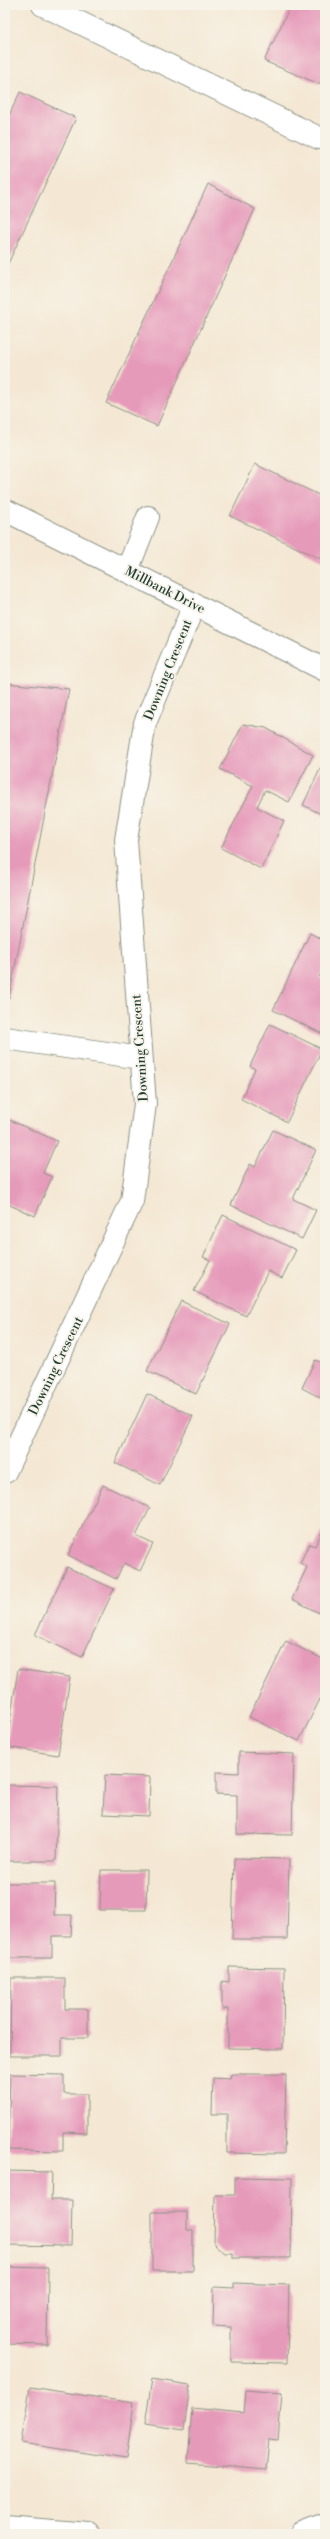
<svg xmlns="http://www.w3.org/2000/svg" width="330" height="2539" font-family="'Libre Bodoni',serif">
  <rect width="100%" height="100%" fill="#f7f3e8"/>
  <filter id="ink" filterUnits="userSpaceOnUse"><feTurbulence type="fractalNoise" baseFrequency=".025" numOctaves="2"/><feDisplacementMap in="SourceGraphic" scale="8" xChannelSelector="R" yChannelSelector="G"/><feConvolveMatrix kernelMatrix="1 2 1 2 8 2 1 2 1" color-interpolation-filters="sRGB"/></filter>
  <filter id="wash" filterUnits="userSpaceOnUse"><feTurbulence type="fractalNoise" baseFrequency=".012" numOctaves="4" result="noise"/><feDisplacementMap in="SourceGraphic" scale="16" xChannelSelector="R" yChannelSelector="G"/><feGaussianBlur stdDeviation="0.9" result="paint"/><feColorMatrix in="noise" values="0 0 0 0 0 0 0 0 0 0 0 0 0 0 0 0 0 1.4 0 .05"/><feComposite in="paint" operator="in"/></filter>
  <g filter="url(#wash)">
    <rect width="100%" height="100%" fill="#f4e8d4"/>
    <g id="blocks">
      <path fill="#e69aba" d="M 291,5 L 325,5 L 325,71 L 319,84 L 264,61 Z
        M 20,92 L 76,118 L 5,270 L 5,124 Z
        M 208,184 L 255,209 L 157,426 L 106,403 Z
        M 255,464 L 325,498 L 325,561 L 230,516 Z
        M 5,683 L 69,689 L 9,998 L 5,997 Z
        M 243,724 L 266,728 L 313,755 L 289,802 L 265,790 L 257,807 L 284,821 L 261,869 L 221,848 L 253,786 L 220,769 Z
        M 325,759 L 325,816 L 303,805 Z
        M 310,933 L 325,941 L 325,973 L 322,972 L 319,977 L 325,980 L 325,1035 L 273,1010 Z
        M 270,1024 L 322,1049 L 287,1122 L 241,1099 L 255,1069 L 250,1066 Z
        M 5,1118 L 57,1141 L 43,1173 L 52,1177 L 35,1216 L 5,1203 Z
        M 273,1130 L 316,1150 L 293,1199 L 316,1210 L 302,1239 L 231,1205 L 250,1164 L 255,1167 Z
        M 223,1215 L 296,1250 L 282,1278 L 268,1271 L 246,1316 L 194,1291 L 210,1260 L 203,1257 Z
        M 181,1301 L 230,1324 L 196,1394 L 147,1371 Z
        M 315,1360 L 325,1364 L 325,1400 L 302,1388 Z
        M 147,1394 L 193,1416 L 160,1485 L 115,1463 Z
        M 103,1485 L 150,1508 L 136,1536 L 153,1544 L 140,1571 L 124,1563 L 116,1579 L 68,1555 Z
        M 325,1526 L 325,1616 L 292,1599 L 307,1567 L 300,1563 L 309,1544 L 315,1546 Z
        M 67,1567 L 114,1589 L 82,1657 L 35,1635 Z
        M 286,1641 L 325,1660 L 325,1689 L 299,1741 L 249,1717 Z
        M 18,1669 L 70,1677 L 58,1755 L 6,1747 Z
        M 239,1752 L 294,1754 L 292,1835 L 237,1834 L 237,1795 L 216,1794 L 216,1772 L 239,1773 Z
        M 105,1775 L 150,1777 L 149,1816 L 103,1814 Z
        M 7,1785 L 58,1786 L 56,1861 L 6,1861 Z
        M 234,1858 L 289,1859 L 287,1939 L 232,1939 Z
        M 101,1870 L 147,1870 L 146,1910 L 100,1910 Z
        M 5,1883 L 55,1883 L 54,1915 L 72,1915 L 71,1936 L 52,1936 L 52,1958 L 5,1958 Z
        M 229,1967 L 284,1968 L 283,2049 L 228,2048 L 228,2009 L 222,2009 L 222,1981 L 229,1982 Z
        M 11,1978 L 65,1978 L 65,2009 L 88,2009 L 88,2038 L 62,2038 L 62,2056 L 10,2056 Z
        M 10,2074 L 64,2075 L 64,2094 L 87,2094 L 87,2133 L 63,2132 L 63,2151 L 8,2150 Z
        M 231,2074 L 286,2074 L 284,2154 L 227,2153 L 227,2114 L 212,2114 L 213,2078 L 230,2079 Z
        M 5,2171 L 52,2172 L 51,2200 L 72,2200 L 71,2246 L 5,2245 Z
        M 235,2177 L 292,2178 L 291,2258 L 233,2258 L 233,2253 L 225,2253 L 214,2244 L 215,2195 L 235,2195 Z
        M 152,2212 L 187,2212 L 187,2230 L 193,2230 L 193,2271 L 152,2271 Z
        M 5,2267 L 48,2268 L 47,2345 L 5,2344 Z
        M 234,2283 L 289,2285 L 287,2363 L 231,2362 L 231,2327 L 213,2326 L 214,2287 L 234,2288 Z
        M 152,2379 L 190,2385 L 184,2430 L 145,2424 Z
        M 30,2387 L 134,2403 L 126,2459 L 21,2443 Z
        M 245,2390 L 282,2393 L 278,2440 L 269,2439 L 266,2470 L 188,2463 L 192,2408 L 243,2413 Z"/>
    </g>
  </g>
  <g filter="url(#ink)">
    <use href="#blocks" fill-opacity="0" stroke="#8a9284" stroke-width="1"/>
    <g fill="none" stroke-linecap="round" stroke-linejoin="round">
      <g stroke="#8a9284" stroke-width="24">
        <path id="service" d="M 43,5 L 319,138
          M 127,571 L 148,517
          M 5,1038 L 141,1058"/>
      </g>
      <g stroke="#8a9284" stroke-width="24">
        <path id="minor" d="M 5,1472 L 132,1201 L 145,1104 L 126,840 L 145,723 L 194,605
          M 5,2527 L 89,2534
          M 302,2534 L 325,2525"/>
      </g>
      <g stroke="#8a9284" stroke-width="24">
        <path id="tertiary" d="M 5,510 L 325,670"/>
      </g>
      <use href="#service" stroke="#fff" stroke-width="22"/>
      <use href="#minor" stroke="#fff" stroke-width="22"/>
      <use href="#tertiary" stroke="#fff" stroke-width="22"/>
    </g>
  </g>
  <g text-anchor="middle" dominant-baseline="central" stroke-width="3.5" stroke-linejoin="round" paint-order="stroke">
    <g font-size="13" fill="#1f3d34" stroke="#f7f3e8">
      <text transform="translate(165 590) rotate(27)">Millbank Drive</text>
      <text transform="translate(168 670) rotate(-68)">Downing Crescent</text>
      <text transform="translate(140 1048) rotate(-94)">Downing Crescent</text>
      <text transform="translate(56 1366) rotate(-64)">Downing Crescent</text>
    </g>
  </g>
  <rect width="330" height="2539" fill="none" stroke="#f7f3e8" stroke-width="20"/>
</svg>
